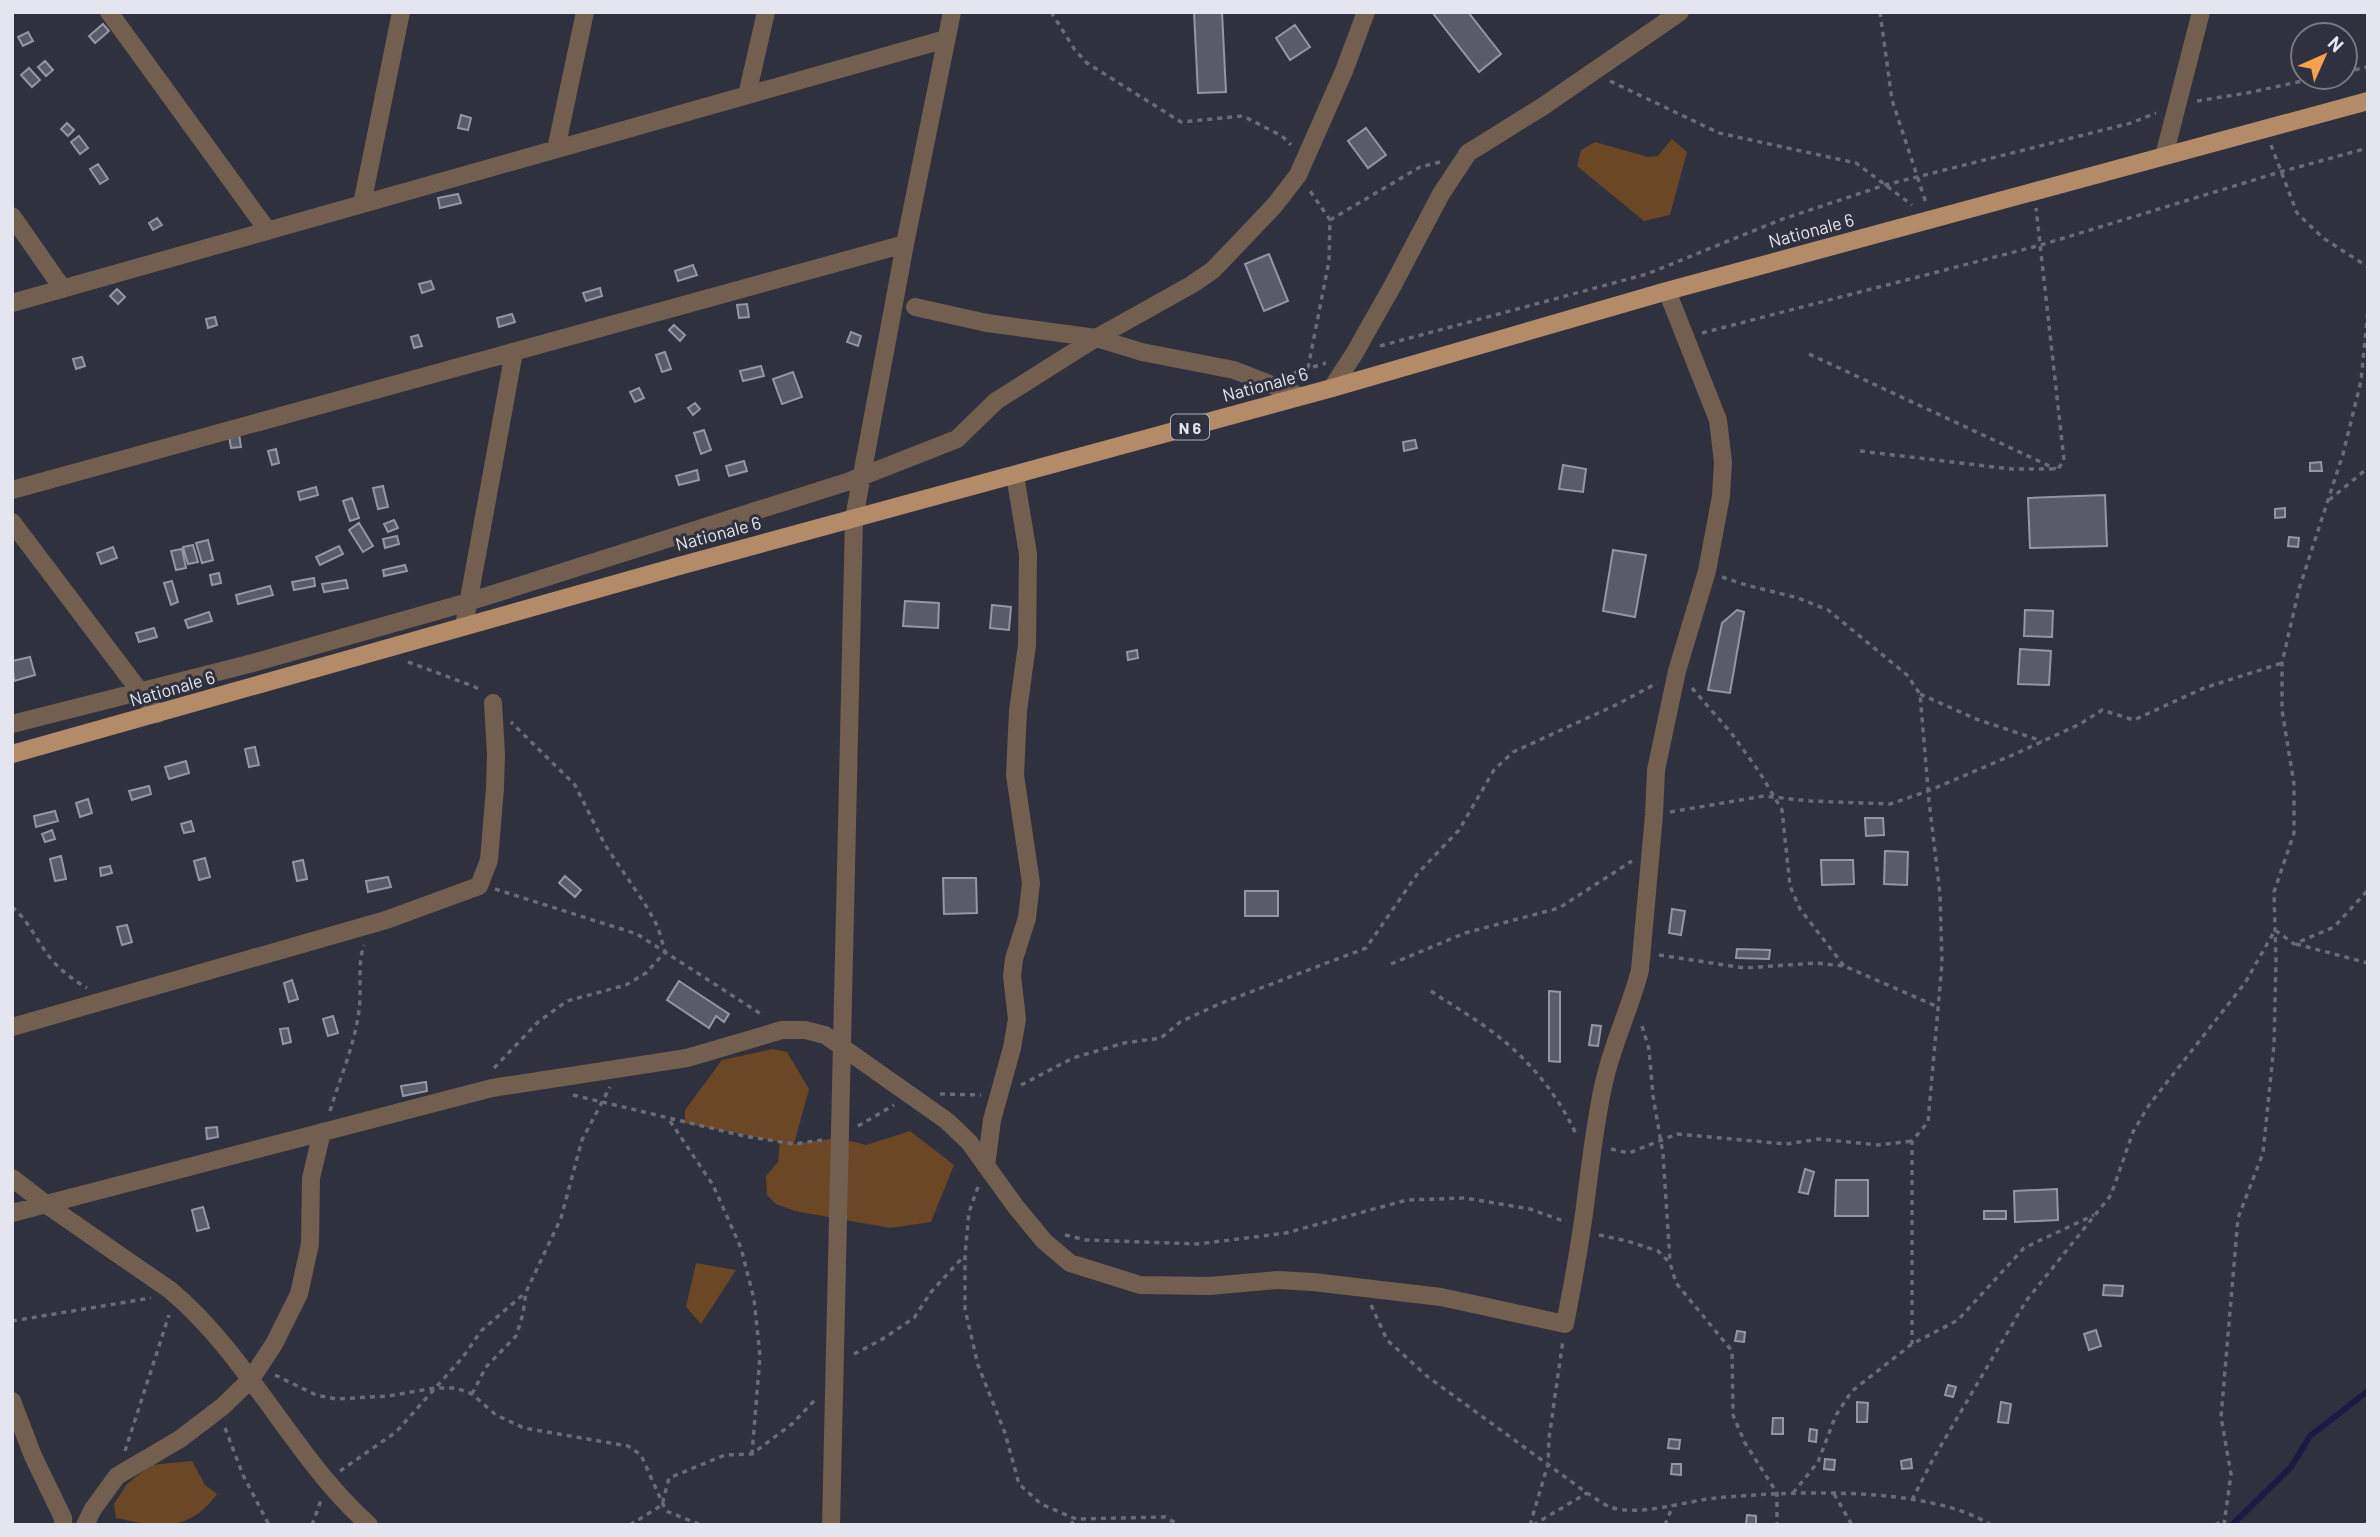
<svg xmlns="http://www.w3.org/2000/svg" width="2380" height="1537" font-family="Barlow,sans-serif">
  <rect width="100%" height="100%" fill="#2f313e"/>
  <path fill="#6b4726" d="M 1672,139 L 1687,152 L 1670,215 L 1644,221 L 1577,166 L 1581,150 L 1595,142 L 1648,157 L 1658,156 Z
    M 773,1049 L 787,1052 L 809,1089 L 794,1144 L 838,1138 L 866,1145 L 910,1131 L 954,1165 L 931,1222 L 890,1228 L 795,1211 L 776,1204 L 767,1195 L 766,1176 L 778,1162 L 780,1142 L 685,1123 L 685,1110 L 722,1060 Z
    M 696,1263 L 736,1270 L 701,1324 L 686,1307 Z
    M 192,1461 L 205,1485 L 217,1494 C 189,1533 158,1527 116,1518 L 114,1504 L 127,1484 L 151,1465 Z"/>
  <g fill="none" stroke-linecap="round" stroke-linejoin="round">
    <path stroke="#1a1a45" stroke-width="6" d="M 2232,1525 L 2291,1467 L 2310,1436 L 2368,1391"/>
  </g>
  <path fill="#595b69" stroke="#9496a5" stroke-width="2" d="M 1194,12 L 1222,12 L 1226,92 L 1198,93 Z
    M 1432,12 L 1468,12 L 1501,54 L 1479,72 Z
    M 103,24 L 109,31 L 95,43 L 89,36 Z
    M 1295,25 L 1310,47 L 1290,60 L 1276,38 Z
    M 28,32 L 33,41 L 23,46 L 18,37 Z
    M 45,61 L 53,70 L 46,76 L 38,67 Z
    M 29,68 L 40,80 L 32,87 L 21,75 Z
    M 461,115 L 471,118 L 468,130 L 458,128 Z
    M 67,123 L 74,130 L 68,136 L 61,129 Z
    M 1366,128 L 1386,155 L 1368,168 L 1348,141 Z
    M 79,136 L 88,148 L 80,154 L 71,142 Z
    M 98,164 L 108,179 L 100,184 L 90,169 Z
    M 458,194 L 461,203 L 440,208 L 438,198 Z
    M 157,218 L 162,225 L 153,230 L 149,223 Z
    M 1269,254 L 1288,301 L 1264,311 L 1245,264 Z
    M 693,265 L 697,275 L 678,281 L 675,271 Z
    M 431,281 L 434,289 L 422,293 L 419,284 Z
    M 600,288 L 602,296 L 586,301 L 583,293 Z
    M 117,289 L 125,297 L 118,304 L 110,296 Z
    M 747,304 L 749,317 L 739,318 L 737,305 Z
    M 512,314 L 515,322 L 499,327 L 497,318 Z
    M 215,317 L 217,325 L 208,328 L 206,319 Z
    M 674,325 L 685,335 L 680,341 L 669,330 Z
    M 851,332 L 861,336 L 858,346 L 847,342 Z
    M 418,335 L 422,346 L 414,348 L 411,337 Z
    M 665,352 L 671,369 L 662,372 L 656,355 Z
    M 82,357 L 85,366 L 76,369 L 73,359 Z
    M 761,366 L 764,376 L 743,381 L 740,371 Z
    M 793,372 L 802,397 L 782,404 L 773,379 Z
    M 639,388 L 644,398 L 635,402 L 630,392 Z
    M 695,403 L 700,409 L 693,415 L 688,408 Z
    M 704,430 L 711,450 L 701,454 L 694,433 Z
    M 239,434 L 241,447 L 231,448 L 229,436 Z
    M 1415,440 L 1417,448 L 1404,451 L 1403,442 Z
    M 276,449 L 279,463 L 272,465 L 268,451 Z
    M 744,461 L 747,471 L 729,476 L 726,466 Z
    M 2321,462 L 2322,471 L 2310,471 L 2310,463 Z
    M 1563,465 L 1586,469 L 1583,492 L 1559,489 Z
    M 697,470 L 699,480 L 679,485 L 676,476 Z
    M 383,486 L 388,507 L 378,509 L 373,488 Z
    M 316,487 L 318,495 L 300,500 L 298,492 Z
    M 2105,495 L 2107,546 L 2030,548 L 2028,498 Z
    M 352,498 L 359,518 L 350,521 L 343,501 Z
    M 2285,508 L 2285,517 L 2275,518 L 2275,509 Z
    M 394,520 L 398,528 L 388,532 L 384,524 Z
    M 359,523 L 373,546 L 363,552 L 349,530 Z
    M 397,536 L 399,544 L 385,548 L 383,539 Z
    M 2289,537 L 2299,538 L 2298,547 L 2288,546 Z
    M 208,540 L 213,560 L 202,563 L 196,543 Z
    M 193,545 L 198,562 L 188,564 L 183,547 Z
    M 339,546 L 343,554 L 320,565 L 316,557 Z
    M 113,547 L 117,558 L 101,564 L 97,553 Z
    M 182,549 L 186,568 L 176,570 L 171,551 Z
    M 1613,550 L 1646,555 L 1635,617 L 1603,611 Z
    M 405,565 L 407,571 L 384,576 L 383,570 Z
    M 219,573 L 221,583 L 212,585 L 210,575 Z
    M 314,578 L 315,586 L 294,590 L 292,582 Z
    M 346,580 L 348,588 L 324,592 L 322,584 Z
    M 172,581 L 178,602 L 171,605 L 164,583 Z
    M 270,586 L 273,595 L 238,604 L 236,595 Z
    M 905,601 L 939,603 L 938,628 L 903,626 Z
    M 992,605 L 1011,607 L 1009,630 L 990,628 Z
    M 1737,610 L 1744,612 L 1730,693 L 1708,690 L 1722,623 Z
    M 2025,610 L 2053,611 L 2052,637 L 2024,636 Z
    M 209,612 L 212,621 L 188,628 L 185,620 Z
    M 154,628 L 157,637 L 139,642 L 136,633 Z
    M 2020,649 L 2051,651 L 2049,685 L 2018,684 Z
    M 1137,650 L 1138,658 L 1128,660 L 1127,652 Z
    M 30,657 L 35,675 L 14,681 L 12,661 Z
    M 255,747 L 259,765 L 249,767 L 245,749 Z
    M 186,761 L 189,773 L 169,779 L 165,767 Z
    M 149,786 L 151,794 L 132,800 L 129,791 Z
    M 88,799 L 92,813 L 80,817 L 76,803 Z
    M 55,811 L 58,821 L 36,827 L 34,816 Z
    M 1865,818 L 1883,818 L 1884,835 L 1866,836 Z
    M 191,821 L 194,831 L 184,833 L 181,824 Z
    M 52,830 L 55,839 L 45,842 L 42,834 Z
    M 1885,851 L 1908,852 L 1907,885 L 1884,884 Z
    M 61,856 L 66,879 L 55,881 L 50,859 Z
    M 205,858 L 210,877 L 199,880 L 194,861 Z
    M 303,860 L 307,879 L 297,881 L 293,862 Z
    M 1821,860 L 1853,860 L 1854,884 L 1822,885 Z
    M 110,866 L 112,873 L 101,876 L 100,868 Z
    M 565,876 L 581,890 L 575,897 L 559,883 Z
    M 388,877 L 391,887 L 368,892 L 366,881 Z
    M 943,878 L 976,878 L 977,913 L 944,914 Z
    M 1245,891 L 1278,891 L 1278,916 L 1245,916 Z
    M 1672,909 L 1685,911 L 1681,935 L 1669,933 Z
    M 127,925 L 132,942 L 122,945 L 117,927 Z
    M 1737,949 L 1770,950 L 1769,959 L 1736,958 Z
    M 292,980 L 298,999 L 289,1002 L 284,983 Z
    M 679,981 L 729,1014 L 724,1022 L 716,1016 L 709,1028 L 667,1000 Z
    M 1549,991 L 1560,992 L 1560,1062 L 1549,1061 Z
    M 333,1016 L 338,1033 L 328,1036 L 323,1019 Z
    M 1592,1025 L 1601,1026 L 1598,1046 L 1589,1045 Z
    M 288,1028 L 291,1042 L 283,1044 L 280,1029 Z
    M 426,1082 L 427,1091 L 403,1096 L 401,1086 Z
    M 217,1127 L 218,1137 L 207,1139 L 206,1128 Z
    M 1805,1169 L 1814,1172 L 1808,1194 L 1799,1192 Z
    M 1836,1180 L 1868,1180 L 1868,1216 L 1835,1216 Z
    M 2057,1189 L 2058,1220 L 2015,1222 L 2014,1191 Z
    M 203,1207 L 209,1228 L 197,1231 L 192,1210 Z
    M 1984,1211 L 2006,1211 L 2006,1219 L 1984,1219 Z
    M 2104,1285 L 2123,1286 L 2122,1296 L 2103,1295 Z
    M 2096,1330 L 2101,1346 L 2089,1350 L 2084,1334 Z
    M 1737,1331 L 1745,1332 L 1744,1342 L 1735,1341 Z
    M 1948,1385 L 1956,1387 L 1953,1397 L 1945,1395 Z
    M 1857,1402 L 1868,1403 L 1867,1422 L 1857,1422 Z
    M 2001,1402 L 2011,1404 L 2008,1423 L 1998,1422 Z
    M 1773,1418 L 1783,1418 L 1783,1434 L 1772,1434 Z
    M 1810,1429 L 1817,1430 L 1816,1442 L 1809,1441 Z
    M 1669,1439 L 1680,1440 L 1679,1449 L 1668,1448 Z
    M 1825,1459 L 1835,1460 L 1834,1470 L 1824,1469 Z
    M 1911,1459 L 1912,1468 L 1902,1469 L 1901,1461 Z
    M 1672,1464 L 1681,1464 L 1681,1475 L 1671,1474 Z
    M 1747,1515 L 1756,1516 L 1756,1525 L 1746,1525 Z"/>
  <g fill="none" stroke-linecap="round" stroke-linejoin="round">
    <path stroke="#696b77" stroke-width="3.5" stroke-dasharray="5 5" stroke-linecap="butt" d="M 1051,12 L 1075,50 L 1087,63 L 1181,122 L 1243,116 L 1282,136 L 1291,145
      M 1880,12 L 1892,100 L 1926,203
      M 2345,72 L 2368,67
      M 1610,81 L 1719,133 L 1856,163 L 1912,205
      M 2197,101 L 2247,93 L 2321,77
      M 2271,145 L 2297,213 L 2323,238 L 2368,267
      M 1330,220 L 1420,167 L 1440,162
      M 1702,333 L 2041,245 L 2280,172 L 2368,148
      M 1380,346 L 1647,274 L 1780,220 L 1885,185 L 2131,123 L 2156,113
      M 1809,354 L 2056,469
      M 1294,373 L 1326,363
      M 1306,378 L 1329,261 L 1330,220 L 1308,188
      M 1860,451 L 2011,469 L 2058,469 L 2064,460 L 2036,208
      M 2329,500 L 2368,468
      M 1722,577 L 1746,585 L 1798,598 L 1828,610 L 1907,675 L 1920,694 L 1929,801 L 1940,894 L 1942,963 L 1928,1122 L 1912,1141 L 1912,1344
      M 408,662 L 473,686 L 482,691
      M 1692,688 L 1732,734 L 1760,773 L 1782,810 L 1790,886 L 1800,909 L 1844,966
      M 1920,694 L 1976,719 L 2042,741
      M 1670,812 L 1764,796 L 1810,801 L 1890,804 L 1928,791 L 2015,754 L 2080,724 L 2102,710 L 2134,720 L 2204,688 L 2282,663
      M 495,889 L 637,934 L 764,1016
      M 12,907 C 30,922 37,942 52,960 C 62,972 74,980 87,988
      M 2296,944 L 2368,963
      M 1659,955 L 1744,968 L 1816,963 L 1844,966 L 1938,1007
      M 1391,964 L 1465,933 L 1559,908 L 1632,861
      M 1431,991 C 1453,1006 1478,1020 1499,1037 C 1531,1062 1559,1097 1576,1134
      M 1642,1026 L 1649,1049 L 1653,1096 L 1663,1154 L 1670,1261
      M 494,1068 L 538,1022 L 567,1001 L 626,985 L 646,973 L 665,952 L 658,927 L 645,904 L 605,845 L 575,785 L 511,722
      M 1021,1085 L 1073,1058 L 1124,1043 L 1161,1038 L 1180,1022 L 1219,1004 L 1366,948 L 1418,873 L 1459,830 L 1494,770 L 1513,752 L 1618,704 L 1657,683
      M 940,1094 L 981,1095
      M 573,1095 L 744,1136 L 794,1144 L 822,1140
      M 330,1111 C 340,1078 355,1044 359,1010 C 362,989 357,965 364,945
      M 670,1121 L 713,1185 L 741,1248 L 754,1299 L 760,1356 L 752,1454
      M 858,1126 L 894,1105
      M 1611,1149 L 1629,1153 L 1677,1134 L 1786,1144 L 1819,1139 L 1878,1145 L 1912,1141
      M 978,1187 L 969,1212 L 965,1255 L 965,1309 L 978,1365 L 1005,1433 L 1019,1484 L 1041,1504 L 1076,1519 L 1165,1517 L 1179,1525
      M 1065,1235 L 1086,1240 L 1198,1244 L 1286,1233 L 1407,1200 L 1465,1198 L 1530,1209 L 1566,1222
      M 1599,1235 L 1627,1241 L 1658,1251 L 1670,1263 L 1676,1283 L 1732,1351 L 1733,1415 L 1745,1443 L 1777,1493 L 1777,1525
      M 1371,1305 L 1387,1340 L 1428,1377 L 1587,1493 C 1594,1497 1602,1504 1610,1507 C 1639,1517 1686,1501 1716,1498 C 1790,1491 1928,1485 1991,1525
      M 12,1321 L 151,1298
      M 854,1354 L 881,1340 L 914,1318 L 931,1292 L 963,1257
      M 275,1375 L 316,1395 L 336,1399 L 388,1396 L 435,1388 L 456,1388 L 472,1394 L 496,1415 L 524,1428 L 628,1446 L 641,1455 L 666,1511 L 701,1525
      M 472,1394 L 486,1367 L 516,1336 L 523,1314 L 526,1292 L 561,1218 L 582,1140 L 610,1087
      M 225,1428 L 243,1475 L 269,1525
      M 125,1451 L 169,1315
      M 340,1471 L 396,1432 L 463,1357 L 481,1331 L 526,1292
      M 1793,1493 L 1818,1462 L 1836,1415 L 1852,1391 L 1912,1344 L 1958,1320 L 2024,1248 L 2094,1215
      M 1834,1494 L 1852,1525
      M 1912,1500 L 1933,1459 L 2026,1301 L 2111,1195 L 2133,1132 L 2149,1105 L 2245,983 L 2275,930 L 2294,944 L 2334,927 L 2368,890
      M 312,1525 L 321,1500
      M 630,1525 L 662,1505 L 669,1478 L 725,1455 L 752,1454 L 792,1424 L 815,1400
      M 1070,1525 L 1076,1519
      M 1530,1525 L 1548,1464 L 1549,1438 L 1563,1340
      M 1533,1525 L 1587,1493
      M 1665,1525 L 1673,1505
      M 2215,1525 L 2224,1520
      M 2224,1525 L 2231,1474 L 2221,1417 L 2238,1218 L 2263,1153 L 2274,1045 L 2276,961 L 2274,892 L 2294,833 L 2294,784 L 2282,710 L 2282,663 L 2299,589 L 2343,454 L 2361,381 L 2368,309"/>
    <path stroke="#735f4f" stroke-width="18" d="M 109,12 L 268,231
      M 747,95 L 766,12
      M 556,149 L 585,12
      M 2164,156 L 2201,12
      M 362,204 L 401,12
      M 12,216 L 63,289
      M 12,303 L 946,39
      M 915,307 L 987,323 L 1096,338 L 1142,352 L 1234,370 L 1300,396
      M 1332,388 L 1354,354 L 1393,285 L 1441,194 L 1468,153 L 1542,107 L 1680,12
      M 12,490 L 905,244
      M 12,522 L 157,714
      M 464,626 L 514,352
      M 12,724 L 249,664 L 465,603 L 850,481 L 957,439 L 996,401 L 1096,338 L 1191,285 L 1213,270 L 1274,206 L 1298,175 L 1344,71 L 1366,12
      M 12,1027 L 386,920 L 479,886 L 489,860 L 495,788 L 496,754 L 493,703
      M 986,1166 L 992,1120 L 1012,1048 L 1017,1019 L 1012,976 L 1014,959 L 1027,918 L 1031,883 L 1015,775 L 1018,711 L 1027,645 L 1028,554 L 1015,475
      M 12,1178 L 47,1205 L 170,1290 C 249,1356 292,1456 369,1525
      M 12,1213 L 492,1088 L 687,1058 L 782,1030 L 805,1030 L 825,1035 L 947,1121 L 969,1142 L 1016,1207 L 1044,1241 L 1070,1263 L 1140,1285 L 1209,1286 L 1277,1280 L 1313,1282 L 1441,1297 L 1565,1324 C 1573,1283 1581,1240 1586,1198 C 1591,1160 1595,1124 1603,1087 C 1611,1046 1630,1010 1640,970 L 1654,815 L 1656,770 L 1677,671 L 1707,571 L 1721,496 L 1723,462 L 1718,420 L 1667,291
      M 12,1401 L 33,1456 L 63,1518 L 63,1525
      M 85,1525 L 93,1509 L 117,1476 L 180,1439 L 222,1407 L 251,1379 L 274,1344 L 299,1294 L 310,1244 L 311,1178 L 322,1132
      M 831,1525 L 854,518 L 905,244 L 952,12"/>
    <path stroke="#b38b69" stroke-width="18" d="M 12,754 L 679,566 L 1332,388 L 1667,291 L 2368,101"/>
  </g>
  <g text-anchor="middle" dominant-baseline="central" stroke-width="6" stroke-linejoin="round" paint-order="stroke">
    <rect fill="#2f313e" stroke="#aeafb9" stroke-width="2" x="1171" y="414.5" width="38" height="25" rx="5"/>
    <g font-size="16" font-weight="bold" fill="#e4e5ee">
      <text x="1190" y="427">N 6</text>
    </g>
    <g font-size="18" fill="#e4e5ee" stroke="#2f313e">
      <text transform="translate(1811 230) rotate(-15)">Nationale 6</text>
      <text transform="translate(1265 384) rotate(-15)">Nationale 6</text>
      <text transform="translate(718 533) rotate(-15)">Nationale 6</text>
      <text transform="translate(172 688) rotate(-16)">Nationale 6</text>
    </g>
  </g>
  <rect width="2380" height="1537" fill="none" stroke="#e4e5ee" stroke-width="28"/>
  <g transform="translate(2324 56) rotate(45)"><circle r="33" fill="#2f313e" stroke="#777984" stroke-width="2"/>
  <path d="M0-5L12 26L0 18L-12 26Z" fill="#f9a04c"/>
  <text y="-10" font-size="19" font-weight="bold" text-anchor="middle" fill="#e4e5ee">N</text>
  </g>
</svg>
